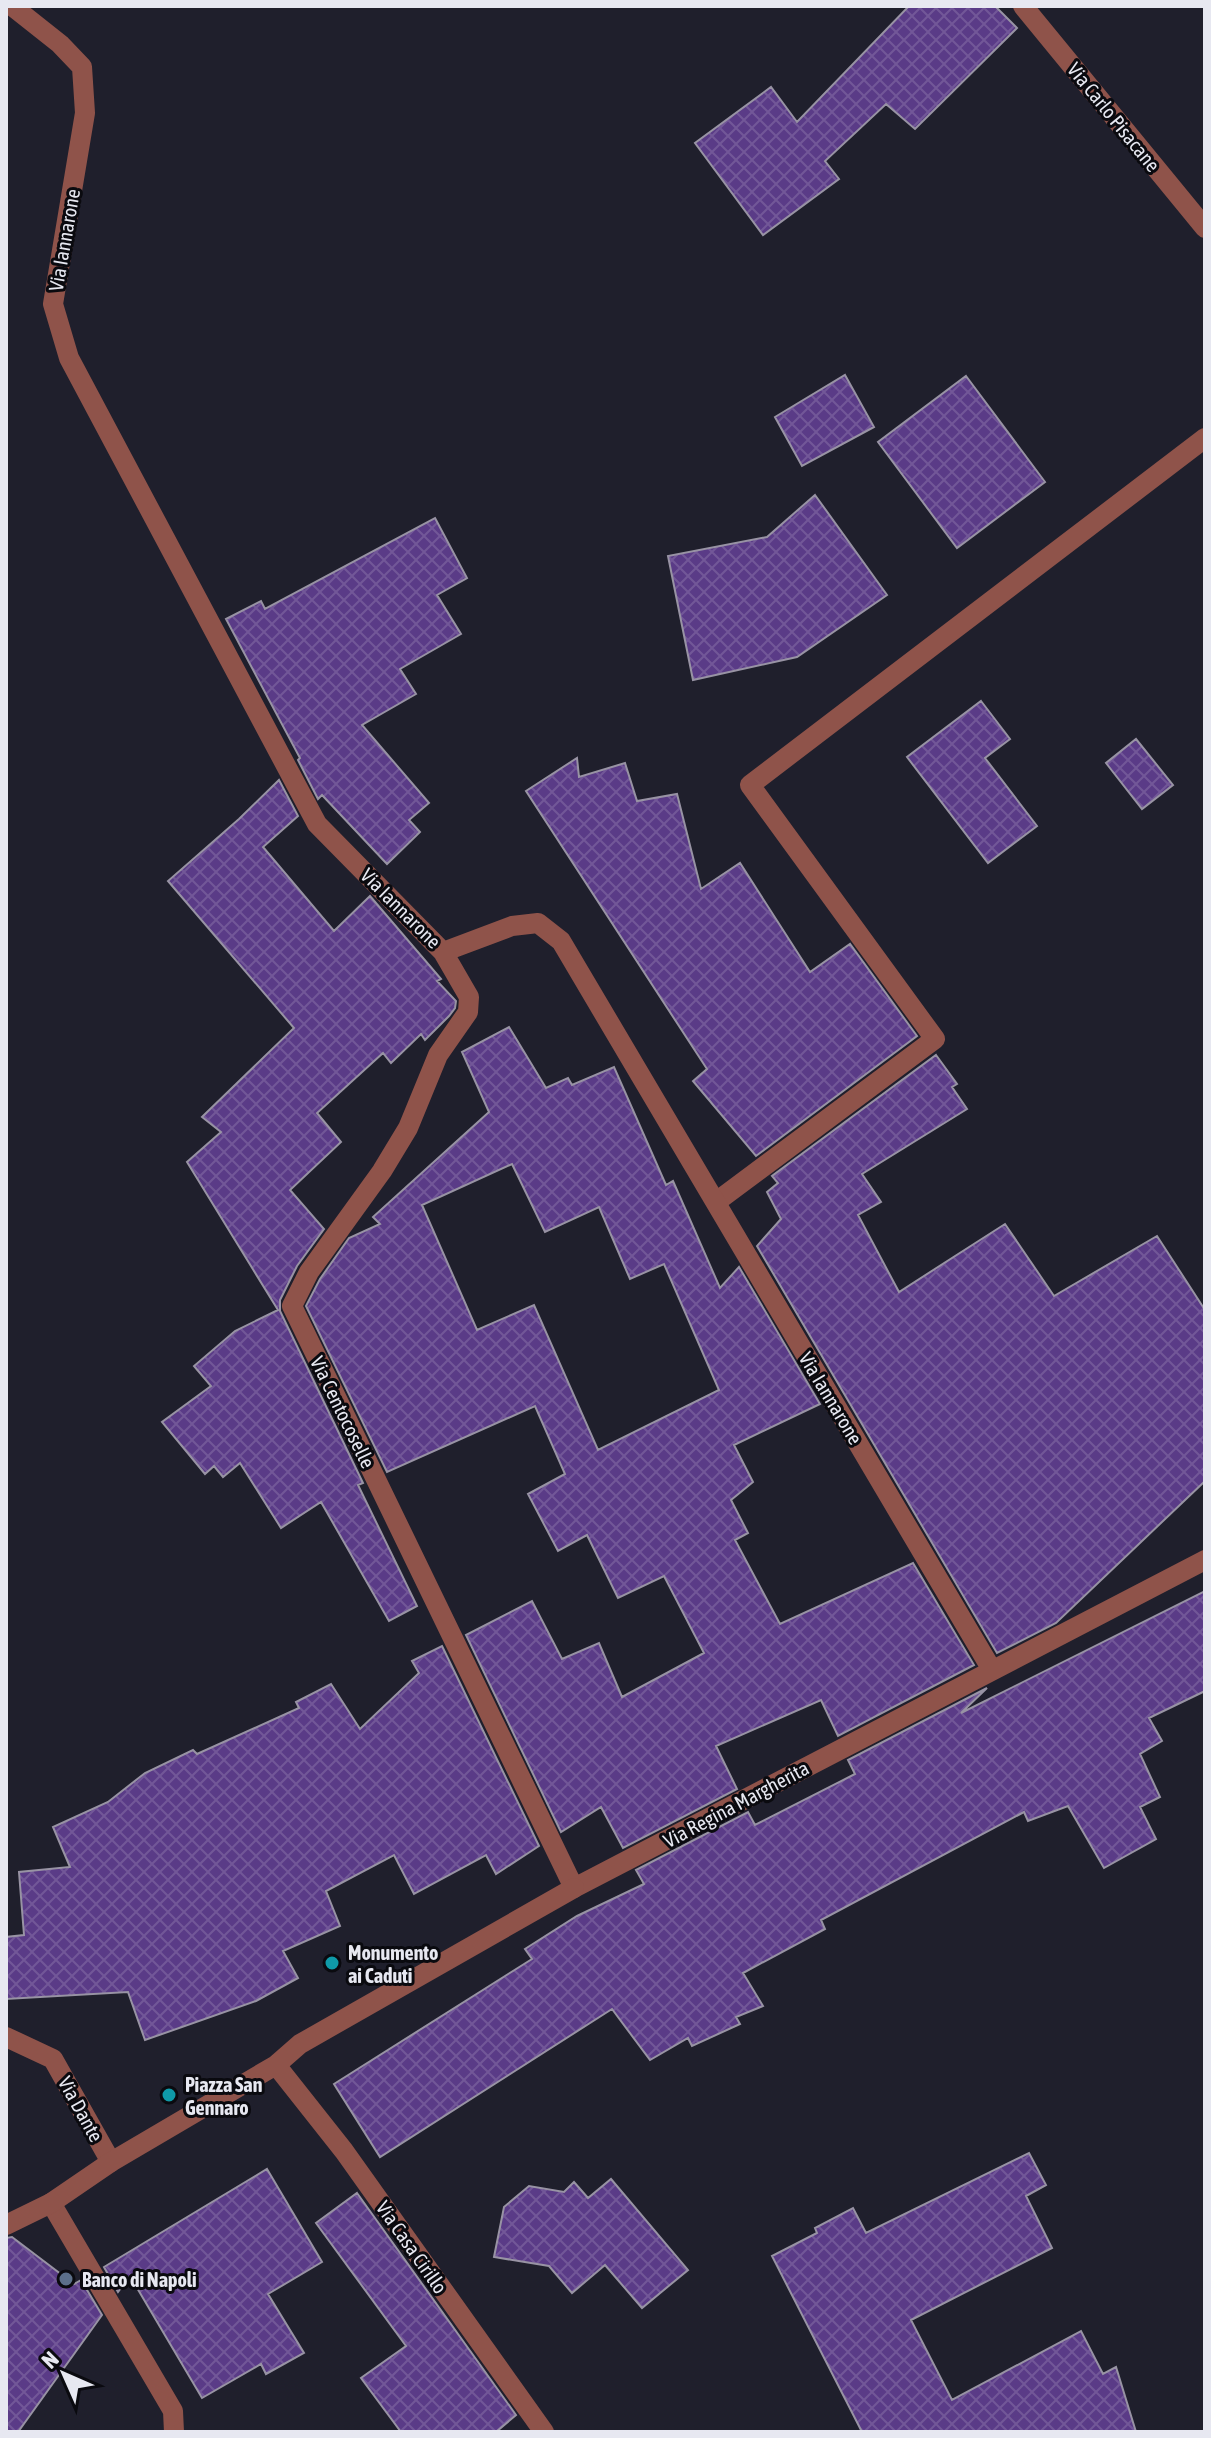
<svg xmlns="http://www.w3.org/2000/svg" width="1211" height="2438" font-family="'Asap Condensed',sans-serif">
  <defs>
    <pattern id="building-cross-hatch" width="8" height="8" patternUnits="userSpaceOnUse" patternTransform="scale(2)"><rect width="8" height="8" fill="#5a3b87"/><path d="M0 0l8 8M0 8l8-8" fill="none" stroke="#725798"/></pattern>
  </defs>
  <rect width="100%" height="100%" fill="#1f1f2c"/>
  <path fill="url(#building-cross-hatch)" stroke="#9893a4" stroke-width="2" fill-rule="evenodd" d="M 909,6 L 995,6 L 1017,28 L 915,129 L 886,104 L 825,161 L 839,179 L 763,235 L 695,143 L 771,87 L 797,122 Z
    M 845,375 L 874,427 L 802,466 L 775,417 Z
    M 966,376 L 1045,482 L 957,548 L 878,442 Z
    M 815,495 L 887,595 L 797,657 L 693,680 L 668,556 L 767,537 Z
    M 435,518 L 467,578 L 437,595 L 461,634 L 400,669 L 416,694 L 362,725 L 429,803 L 409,820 L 420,832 L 387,864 L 322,795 L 318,799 L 298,760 L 300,758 L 226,619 L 261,601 L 265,609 Z
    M 981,701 L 1010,739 L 985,758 L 1037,826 L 988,863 L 907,757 Z
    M 1136,739 L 1173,785 L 1142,809 L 1106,763 Z
    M 577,758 L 579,777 L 625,763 L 637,801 L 677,794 L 701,889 L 740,863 L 810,972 L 850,944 L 917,1036 L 756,1156 L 693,1081 L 707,1069 L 526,791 Z
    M 279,780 L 298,816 L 263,847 L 334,931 L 370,896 L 441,979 L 437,981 L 456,1001 L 455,1008 L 449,1016 L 425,1040 L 421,1034 L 391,1063 L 383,1053 L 317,1113 L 341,1142 L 290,1190 L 324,1229 L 297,1266 L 280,1300 L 280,1311 L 363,1483 L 358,1485 L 417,1606 L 389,1621 L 321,1502 L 281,1528 L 240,1463 L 223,1477 L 214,1466 L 205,1474 L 162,1422 L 211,1386 L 194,1366 L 235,1331 L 278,1310 L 187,1162 L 221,1132 L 202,1117 L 294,1028 L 168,881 L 239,819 Z
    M 509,1027 L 546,1088 L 568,1078 L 572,1085 L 614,1067 L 666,1185 L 673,1181 L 720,1288 L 739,1267 L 820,1404 L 734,1445 L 753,1482 L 731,1500 L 748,1533 L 735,1540 L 780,1624 L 913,1563 L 974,1665 L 838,1736 L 821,1700 L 716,1746 L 737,1789 L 623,1848 L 601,1807 L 561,1832 L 466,1635 L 532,1601 L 562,1659 L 599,1643 L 622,1697 L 704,1653 L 664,1576 L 618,1598 L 587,1535 L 558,1551 L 528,1494 L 565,1474 L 535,1406 L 387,1472 L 306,1306 L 320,1279 L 349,1238 L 380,1224 L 373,1217 L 489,1112 L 462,1052 ZM 512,1164 L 545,1232 L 599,1207 L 630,1279 L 664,1264 L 719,1390 L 598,1450 L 534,1305 L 477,1330 L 422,1205 Z
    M 936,1055 L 957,1084 L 952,1087 L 967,1109 L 862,1174 L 881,1202 L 858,1215 L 899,1292 L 1005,1224 L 1054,1296 L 1157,1236 L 1205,1310 L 1205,1481 L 1056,1623 L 997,1653 L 757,1246 L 781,1219 L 767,1192 L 778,1183 L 772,1176 Z
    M 1205,1591 L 1205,1691 L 1149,1718 L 1162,1741 L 1140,1754 L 1160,1797 L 1140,1807 L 1156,1839 L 1104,1868 L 1068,1806 L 1028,1821 L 1024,1812 L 821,1920 L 825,1929 L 743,1973 L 763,2006 L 736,2017 L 740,2024 L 692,2046 L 688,2038 L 650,2060 L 612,2009 L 380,2157 L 334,2084 L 532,1959 L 525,1949 L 577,1916 L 644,1884 L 636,1870 L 748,1812 L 755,1825 L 855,1774 L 848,1760 L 987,1688 L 961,1713 Z
    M 442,1646 L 539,1846 L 496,1874 L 486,1855 L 414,1894 L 394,1855 L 326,1891 L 340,1926 L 283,1951 L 298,1978 L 256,2001 L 145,2040 L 128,1992 L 6,1999 L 6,1937 L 24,1935 L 19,1872 L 70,1867 L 53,1827 L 108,1802 L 145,1773 L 193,1750 L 197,1754 L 299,1708 L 296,1702 L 331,1684 L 360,1729 L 419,1673 L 412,1661 Z
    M 1029,2153 L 1046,2185 L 1026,2196 L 1052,2248 L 911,2320 L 952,2400 L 1081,2331 L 1103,2374 L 1116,2367 L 1136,2432 L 862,2432 L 772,2256 L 817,2233 L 815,2228 L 853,2208 L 866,2233 Z
    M 267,2169 L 322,2262 L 268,2294 L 304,2353 L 266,2374 L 261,2364 L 202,2398 L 130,2276 L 118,2292 L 104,2267 Z
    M 611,2179 L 688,2270 L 642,2308 L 605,2265 L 572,2293 L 549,2266 L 494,2257 L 504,2207 L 529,2186 L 564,2192 L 574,2182 L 588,2198 Z
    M 357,2193 L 516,2415 L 496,2432 L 401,2432 L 361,2378 L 406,2346 L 316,2223 Z
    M 12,2237 L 74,2284 L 81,2280 L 102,2315 L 18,2432 L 6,2432 L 6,2238 Z"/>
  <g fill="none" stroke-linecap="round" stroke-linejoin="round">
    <path stroke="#8f534a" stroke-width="20" d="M 716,1202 L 935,1039 L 750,785 L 1205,438"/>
    <path stroke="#8f534a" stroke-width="20" d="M 12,6 L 60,44 L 82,67 L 85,113 L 53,304 L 69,358 L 317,824 L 443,952 L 469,997 L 468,1012 L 438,1055 L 408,1128 L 382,1171 L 309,1272 L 292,1306 L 574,1888 L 1205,1560
      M 1023,6 L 1205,228
      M 443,952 L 512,926 L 538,923 L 561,941 L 992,1670
      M 6,2037 L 53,2059 L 111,2162
      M 51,2203 L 173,2411 L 174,2432"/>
    <path stroke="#8f534a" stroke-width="20" d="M 276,2065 L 344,2151 L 544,2432
      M 6,2225 L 51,2203 L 111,2162 L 276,2065 L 300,2044 L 574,1888"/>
  </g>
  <g fill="#0f9aa8" stroke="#0a0a0f" stroke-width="3">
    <circle cx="332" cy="1963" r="8"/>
    <circle cx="169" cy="2095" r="8"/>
  </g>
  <circle fill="#5c6f8a" stroke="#0a0a0f" stroke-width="3" cx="66" cy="2279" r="8"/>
  <g text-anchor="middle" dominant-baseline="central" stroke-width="6" stroke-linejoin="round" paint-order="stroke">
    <g font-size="20" fill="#e7e8f1" stroke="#0a0a0f">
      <text transform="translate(1114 117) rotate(51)">Via Carlo Pisacane</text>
      <text transform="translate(64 240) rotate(-80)">Via Iannarone</text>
      <text transform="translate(401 908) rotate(45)">Via Iannarone</text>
      <text transform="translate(831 1398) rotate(59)">Via Iannarone</text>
      <text transform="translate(343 1412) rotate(64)">Via Centocoselle</text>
      <text transform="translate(736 1804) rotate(-28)">Via Regina Margherita</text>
      <text transform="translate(81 2109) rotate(61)">Via Dante</text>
      <text transform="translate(412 2247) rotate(55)">Via Casa Cirillo</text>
    </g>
    <g font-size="20" font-weight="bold" fill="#e7e8f1" stroke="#0a0a0f" text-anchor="start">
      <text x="348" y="1952">Monumento<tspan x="348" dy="23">ai Caduti</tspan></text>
      <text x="185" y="2084">Piazza San<tspan x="185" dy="23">Gennaro</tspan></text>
      <text x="82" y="2279">Banco di Napoli</text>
    </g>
  </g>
  <rect width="1211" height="2438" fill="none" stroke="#e7e8f1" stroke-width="16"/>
  <g transform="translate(64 2374) rotate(315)" stroke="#0a0a0f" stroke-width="6" paint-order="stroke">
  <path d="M0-6L14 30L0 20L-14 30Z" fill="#e7e8f1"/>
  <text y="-12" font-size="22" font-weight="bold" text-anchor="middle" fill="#e7e8f1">N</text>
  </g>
</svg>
